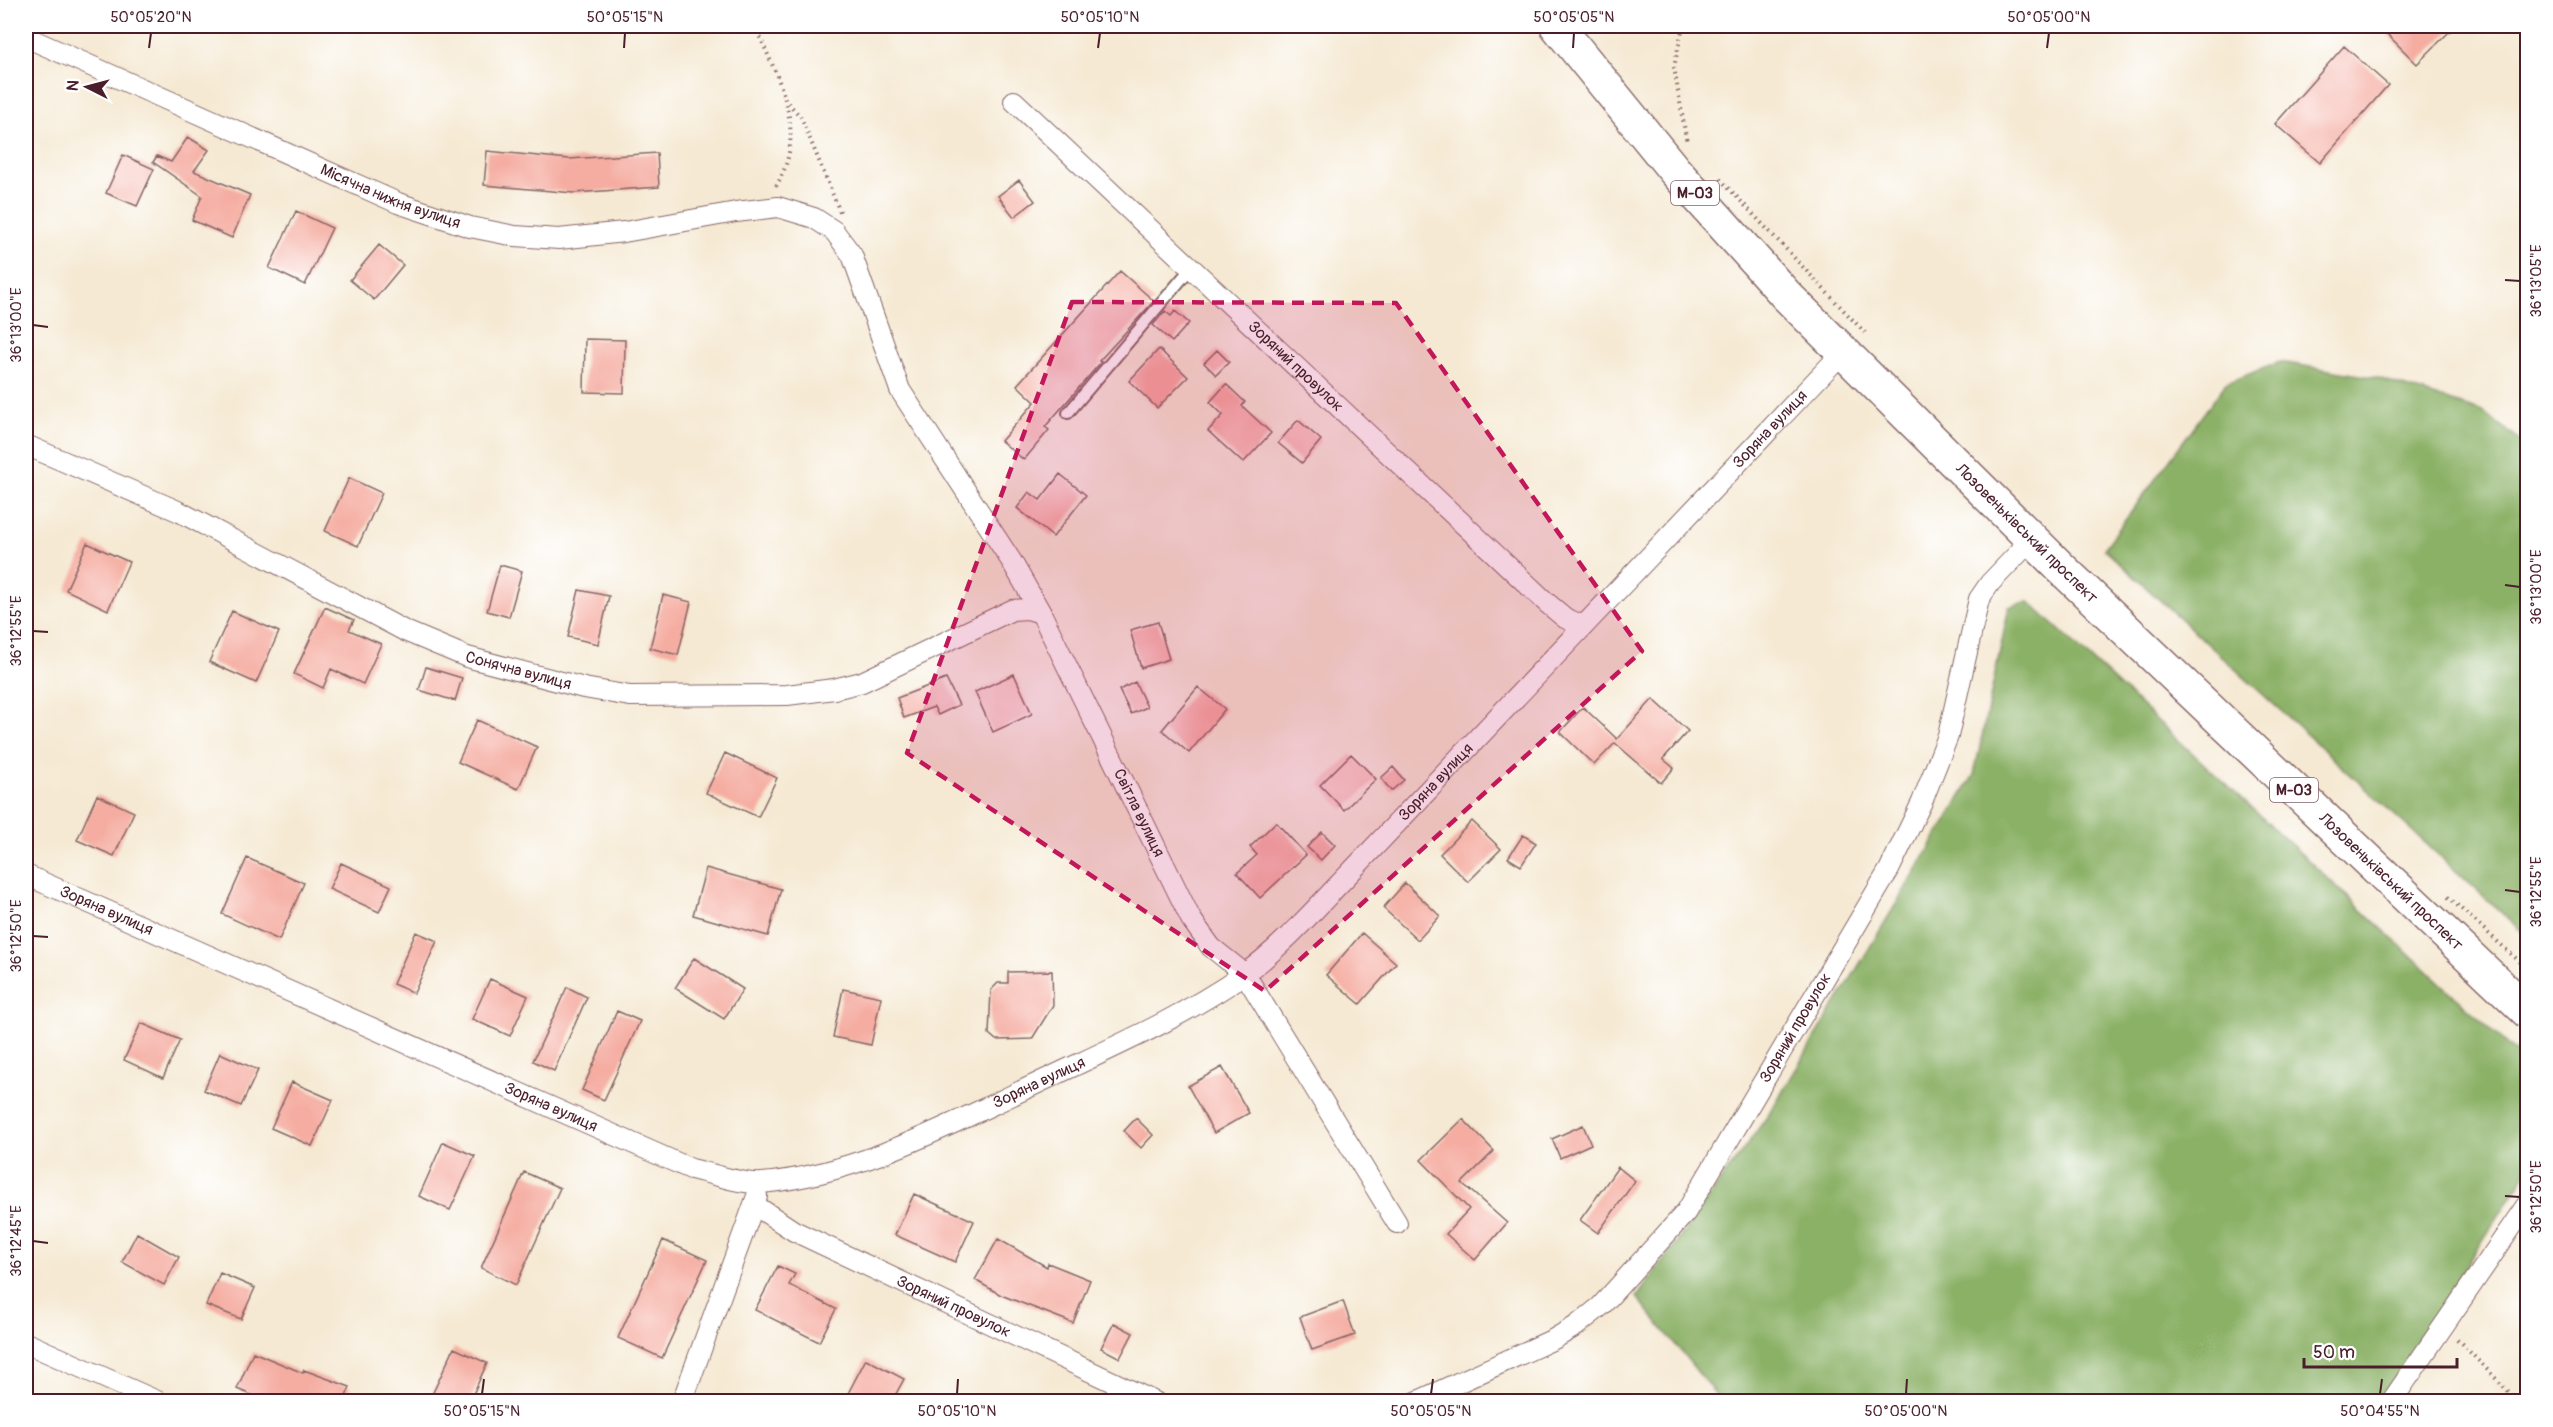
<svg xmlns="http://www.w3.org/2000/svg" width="2553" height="1427" font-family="Pangolin,sans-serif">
  <rect width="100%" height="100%" fill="#fff"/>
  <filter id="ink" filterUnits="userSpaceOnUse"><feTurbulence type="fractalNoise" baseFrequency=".0167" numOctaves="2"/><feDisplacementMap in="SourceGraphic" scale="12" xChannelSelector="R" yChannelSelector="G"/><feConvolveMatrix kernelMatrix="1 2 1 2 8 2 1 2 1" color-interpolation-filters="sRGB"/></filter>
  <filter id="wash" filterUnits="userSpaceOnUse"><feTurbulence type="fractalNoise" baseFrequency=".008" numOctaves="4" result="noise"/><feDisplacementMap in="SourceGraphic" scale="24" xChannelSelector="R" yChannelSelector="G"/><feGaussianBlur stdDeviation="1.35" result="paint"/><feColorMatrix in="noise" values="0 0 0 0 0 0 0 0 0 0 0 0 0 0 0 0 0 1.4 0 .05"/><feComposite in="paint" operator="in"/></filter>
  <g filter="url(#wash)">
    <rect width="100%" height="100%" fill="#f5e9d3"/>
    <path fill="#8bb166" stroke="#6a6848" stroke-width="1.5" d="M 2280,362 L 2378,378 L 2483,412 L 2527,446 L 2527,936 L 2104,549 L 2226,383 Z
      M 2028,601 L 2527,1063 L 2527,1171 L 2381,1401 L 1721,1401 L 1637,1297 L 1769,1114 L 1974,775 L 2009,607 Z"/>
    <g id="blocks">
      <path fill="#f5ada2" d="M 2379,26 L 2455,26 L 2417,64 Z
        M 2344,46 L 2388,85 L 2320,163 L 2275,124 Z
        M 188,137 L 209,150 L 194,171 L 250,195 L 232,238 L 192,220 L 202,196 L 153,162 L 157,156 L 171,162 Z
        M 487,151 L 569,159 L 657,153 L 659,187 L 574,193 L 484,185 Z
        M 123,155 L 154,169 L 137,206 L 106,193 Z
        M 1019,180 L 1035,201 L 1014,217 L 998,196 Z
        M 296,211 L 332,228 L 305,285 L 269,268 Z
        M 379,245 L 403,265 L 374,300 L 350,280 Z
        M 1120,271 L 1154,301 L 1099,361 L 1101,362 L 1045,427 L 1049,430 L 1024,460 L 1001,441 L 1035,402 L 1017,385 Z
        M 1165,311 L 1171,316 L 1175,311 L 1189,323 L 1172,342 L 1153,325 Z
        M 585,339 L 625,340 L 624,393 L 584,392 Z
        M 1159,349 L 1188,377 L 1157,408 L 1129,381 Z
        M 1217,350 L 1229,362 L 1216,375 L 1204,363 Z
        M 1226,384 L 1245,402 L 1242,406 L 1271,433 L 1243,463 L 1208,431 L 1223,415 L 1210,402 Z
        M 1298,420 L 1321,440 L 1302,463 L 1278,443 Z
        M 1060,474 L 1086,495 L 1053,537 L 1017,508 L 1029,492 L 1040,500 Z
        M 349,478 L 382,493 L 358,546 L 325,531 Z
        M 87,543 L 129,562 L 108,610 L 66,590 Z
        M 500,565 L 522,571 L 509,617 L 487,611 Z
        M 579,590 L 609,596 L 598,644 L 568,637 Z
        M 663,595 L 691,602 L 678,655 L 650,648 Z
        M 325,607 L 354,620 L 349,630 L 381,644 L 363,684 L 331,669 L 323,688 L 294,674 Z
        M 232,611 L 279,632 L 256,683 L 209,662 Z
        M 1158,622 L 1169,659 L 1141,668 L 1130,630 Z
        M 426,667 L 462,678 L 455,701 L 419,690 Z
        M 1014,674 L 1032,714 L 993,732 L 975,692 Z
        M 946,679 L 959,705 L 938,715 L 934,707 L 904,718 L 897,698 Z
        M 1135,682 L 1147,707 L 1131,714 L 1119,690 Z
        M 1198,687 L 1225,709 L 1189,753 L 1162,730 Z
        M 1653,699 L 1688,731 L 1663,759 L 1674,768 L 1661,783 L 1615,743 L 1594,765 L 1560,732 L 1583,707 L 1617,739 Z
        M 477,720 L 537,747 L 518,789 L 458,762 Z
        M 725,753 L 777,778 L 758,817 L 706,793 Z
        M 1351,754 L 1376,779 L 1344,810 L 1320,785 Z
        M 1393,767 L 1404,780 L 1391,791 L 1381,778 Z
        M 97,795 L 134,812 L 114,856 L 77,840 Z
        M 1472,821 L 1501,849 L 1468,882 L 1440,854 Z
        M 1276,822 L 1306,855 L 1260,898 L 1237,873 L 1257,855 L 1250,847 Z
        M 1322,832 L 1335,845 L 1321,860 L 1307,847 Z
        M 1523,835 L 1536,843 L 1521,866 L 1508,858 Z
        M 247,858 L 304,883 L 279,940 L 222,914 Z
        M 341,863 L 391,886 L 379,912 L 329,889 Z
        M 706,868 L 781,889 L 768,936 L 693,915 Z
        M 1405,883 L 1440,916 L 1418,940 L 1383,908 Z
        M 416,932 L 437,941 L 414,993 L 393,984 Z
        M 1362,933 L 1396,963 L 1360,1004 L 1326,975 Z
        M 694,958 L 743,989 L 724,1019 L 675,988 Z
        M 1052,971 L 1053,1005 L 1032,1039 L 996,1040 L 989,1034 L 991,990 L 998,983 L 1008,983 L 1008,972 Z
        M 490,979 L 528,996 L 510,1036 L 472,1019 Z
        M 567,987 L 587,997 L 554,1071 L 533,1061 Z
        M 843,989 L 881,997 L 871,1045 L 833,1037 Z
        M 617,1011 L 640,1021 L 604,1100 L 582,1090 Z
        M 141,1023 L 180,1040 L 163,1078 L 124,1060 Z
        M 220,1053 L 258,1070 L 241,1106 L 204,1090 Z
        M 1222,1067 L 1249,1113 L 1214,1133 L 1188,1086 Z
        M 292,1082 L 333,1100 L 312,1146 L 271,1128 Z
        M 1136,1118 L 1153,1135 L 1141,1148 L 1124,1131 Z
        M 1463,1119 L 1494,1151 L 1462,1183 L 1507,1223 L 1475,1260 L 1446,1234 L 1469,1209 L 1421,1160 Z
        M 1583,1125 L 1591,1144 L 1560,1158 L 1552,1139 Z
        M 443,1142 L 475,1156 L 450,1210 L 419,1196 Z
        M 1618,1167 L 1635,1181 L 1598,1233 L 1580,1220 Z
        M 524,1172 L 560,1188 L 516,1285 L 481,1268 Z
        M 914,1194 L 974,1221 L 955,1262 L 895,1235 Z
        M 137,1233 L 179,1257 L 164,1285 L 122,1262 Z
        M 998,1239 L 1047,1267 L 1048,1263 L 1090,1280 L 1073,1323 L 1001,1295 L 975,1280 Z
        M 663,1240 L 707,1260 L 662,1358 L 618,1338 Z
        M 778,1266 L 795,1274 L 789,1285 L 836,1309 L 819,1342 L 755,1310 Z
        M 220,1273 L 255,1288 L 241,1319 L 206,1305 Z
        M 1343,1301 L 1355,1335 L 1312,1350 L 1300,1317 Z
        M 1114,1323 L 1133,1333 L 1120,1358 L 1101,1348 Z
        M 454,1348 L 487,1363 L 470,1401 L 429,1401 Z
        M 253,1352 L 303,1373 L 304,1370 L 350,1387 L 344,1401 L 266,1401 L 237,1389 Z
        M 866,1359 L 904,1379 L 892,1401 L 844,1401 Z"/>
    </g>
  </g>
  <g filter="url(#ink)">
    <use href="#blocks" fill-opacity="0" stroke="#866666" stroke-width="1.5"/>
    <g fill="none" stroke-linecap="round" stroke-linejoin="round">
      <g stroke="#866666" stroke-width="14">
        <path id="lane" d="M 1068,413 L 1191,268"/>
      </g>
      <g stroke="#866666" stroke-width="22">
        <g id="street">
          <path id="s1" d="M 26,37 L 398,203 L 470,227 L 515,236 L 559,239 L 624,232 L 736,212 L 778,207 L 814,218 L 834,231 L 852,255 L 900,390 L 1012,562 L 1041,613 L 1191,919 L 1211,947 L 1245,974 L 1397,1223"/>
          <path id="s2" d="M 1014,101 L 1547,603 L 1565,618 L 1583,626"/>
          <path id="s3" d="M 26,445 L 180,512 L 405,631 L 467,657 L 584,688 L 630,696 L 787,695 L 834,689 L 862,682 L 1012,610 L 1027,609 L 1041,613"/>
          <path id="s4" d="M 26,875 L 691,1169 C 711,1173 743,1185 762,1183 C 861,1174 950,1124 1038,1083 C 1109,1049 1178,1020 1243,975 C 1281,948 1313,911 1345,878 L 1844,351"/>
          <path id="s5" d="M 756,1206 L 794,1231 L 1155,1402"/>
          <path d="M 26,1343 L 159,1402"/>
          <path d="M 682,1402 L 757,1196"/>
          <path id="s6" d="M 1416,1402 L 1554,1339 L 1576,1326 L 1601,1306 L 1686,1212 L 1889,870 L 1922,802 L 1948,736 L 1979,599 L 1990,583 L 2032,539"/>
          <path d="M 2391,1402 L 2528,1203"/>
        </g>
      </g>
      <g stroke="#866666" stroke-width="36">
        <g id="highway">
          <path id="s7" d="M 1557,26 L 1675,171 L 1786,295 L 2061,568 L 2528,1012"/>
        </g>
      </g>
      <path stroke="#866666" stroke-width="4" stroke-dasharray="1.5 4.5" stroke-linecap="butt" d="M 755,26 C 778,79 810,132 775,188
        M 1683,26 L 1674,67 L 1687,143
        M 2124,26 L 2137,36
        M 788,103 L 801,117 L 840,212
        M 1720,179 L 1867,335
        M 2448,897 L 2528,969
        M 2457,1339 L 2519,1402"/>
      <use href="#lane" stroke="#fff" stroke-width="10"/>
      <use href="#street" stroke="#fff" stroke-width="20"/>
      <use href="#highway" stroke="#fff" stroke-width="33"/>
    </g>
  </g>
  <path fill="#c2185b" fill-opacity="0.2" stroke="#c2185b" stroke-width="4.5" stroke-dasharray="12 8" stroke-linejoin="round" d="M 1072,302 L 1396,303 L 1642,651 L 1265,991 L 907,753 Z"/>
  <path fill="none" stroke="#4a1f2b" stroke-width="2" d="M 149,48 L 151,33M 624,48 L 625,33M 1098,48 L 1100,33M 1573,48 L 1574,33M 2047,48 L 2049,33M 2505,280 L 2520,281M 33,325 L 48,327M 2505,585 L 2520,587M 33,631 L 48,632M 2505,890 L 2520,892M 33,936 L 48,937M 2505,1196 L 2520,1197M 33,1241 L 48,1243M 482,1394 L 484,1379M 957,1394 L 958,1379M 1431,1394 L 1433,1379M 1906,1394 L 1907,1379M 2380,1394 L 2382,1379"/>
  <g text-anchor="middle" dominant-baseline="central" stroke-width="4.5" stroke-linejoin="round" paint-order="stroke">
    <g fill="#fff" stroke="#80626b" stroke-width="1.5">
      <rect x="1671" y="181" width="48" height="24" rx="4.5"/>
      <rect x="2270" y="778" width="48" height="24" rx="4.5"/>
    </g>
    <g font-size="15" font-weight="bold" fill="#4a1f2b">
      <text x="1695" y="193">М-03</text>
      <text x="2294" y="790">М-03</text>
    </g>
    <g font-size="16" fill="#4a1f2b" stroke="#fff">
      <text stroke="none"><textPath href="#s1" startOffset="398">Місячна нижня вулиця</textPath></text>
      <text stroke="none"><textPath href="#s2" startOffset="387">Зоряний провулок</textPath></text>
      <text stroke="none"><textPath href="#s4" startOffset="2086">Зоряна вулиця</textPath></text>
      <text stroke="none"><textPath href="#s7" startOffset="692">Лозовеньківський проспект</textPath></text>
      <text stroke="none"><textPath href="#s3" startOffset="543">Сонячна вулиця</textPath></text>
      <text stroke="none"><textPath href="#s4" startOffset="1600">Зоряна вулиця</textPath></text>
      <text stroke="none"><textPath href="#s1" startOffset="1516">Світла вулиця</textPath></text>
      <text stroke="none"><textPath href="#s7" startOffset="1196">Лозовеньківський проспект</textPath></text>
      <text stroke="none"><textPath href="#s4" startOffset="88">Зоряна вулиця</textPath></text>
      <text stroke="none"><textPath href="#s6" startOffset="550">Зоряний провулок</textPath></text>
      <text stroke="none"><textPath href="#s4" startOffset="1096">Зоряна вулиця</textPath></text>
      <text stroke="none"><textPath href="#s4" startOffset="574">Зоряна вулиця</textPath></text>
      <text stroke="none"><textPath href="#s5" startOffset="222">Зоряний провулок</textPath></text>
    </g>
  </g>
  <rect width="2553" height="1427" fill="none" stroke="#fff" stroke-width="66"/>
  <g transform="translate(87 87) rotate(276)" stroke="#ffffff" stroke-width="4.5" paint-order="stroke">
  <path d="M0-4.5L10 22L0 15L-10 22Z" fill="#4a1f2b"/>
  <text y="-9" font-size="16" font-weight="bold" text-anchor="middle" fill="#4a1f2b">N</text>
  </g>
  <path d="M2304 1358v9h153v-9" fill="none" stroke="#4a1f2b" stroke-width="3"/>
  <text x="2313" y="1358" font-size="18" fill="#4a1f2b" stroke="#ffffff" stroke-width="4.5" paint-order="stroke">50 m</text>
  <rect x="33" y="33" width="2487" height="1361" fill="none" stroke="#4a1f2b" stroke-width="2"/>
  <g font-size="15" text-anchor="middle" fill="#4a1f2b">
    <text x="151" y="22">50°05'20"N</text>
    <text x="625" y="22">50°05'15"N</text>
    <text x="1100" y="22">50°05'10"N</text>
    <text x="1574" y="22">50°05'05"N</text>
    <text x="2049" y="22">50°05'00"N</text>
    <text transform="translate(2536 281) rotate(-90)" y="5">36°13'05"E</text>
    <text transform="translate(16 325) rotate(-90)" y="5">36°13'00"E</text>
    <text transform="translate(2536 587) rotate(-90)" y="5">36°13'00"E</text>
    <text transform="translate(16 631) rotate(-90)" y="5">36°12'55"E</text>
    <text transform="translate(2536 892) rotate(-90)" y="5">36°12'55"E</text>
    <text transform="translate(16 936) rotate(-90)" y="5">36°12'50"E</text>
    <text transform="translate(2536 1197) rotate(-90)" y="5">36°12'50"E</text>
    <text transform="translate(16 1241) rotate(-90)" y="5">36°12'45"E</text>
    <text x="482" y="1416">50°05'15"N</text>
    <text x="957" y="1416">50°05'10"N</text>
    <text x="1431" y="1416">50°05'05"N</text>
    <text x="1906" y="1416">50°05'00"N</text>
    <text x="2380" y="1416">50°04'55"N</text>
  </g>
</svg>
